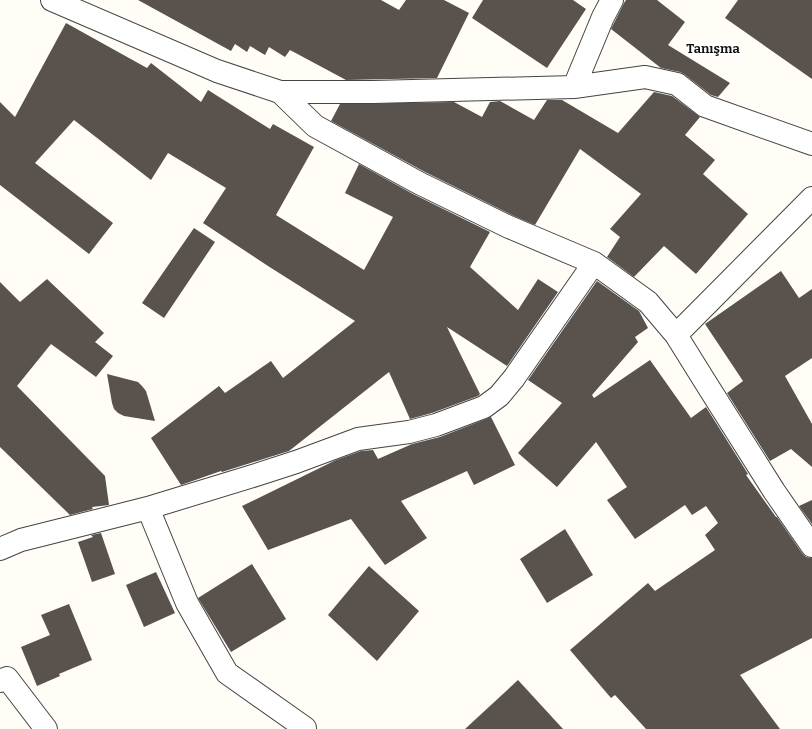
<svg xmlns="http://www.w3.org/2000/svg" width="812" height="729" font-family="Bitter,serif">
  <rect width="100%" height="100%" fill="#fffdf5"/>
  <path fill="#5a524d" d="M 138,0 L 381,0 L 399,10 L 406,0 L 444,0 L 469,13 L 437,78 L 346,80 L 290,50 L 285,57 L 269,47 L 265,55 L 250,46 L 247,52 L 235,44 L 231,51 Z
    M 483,0 L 573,0 L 586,9 L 547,68 L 472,18 Z
    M 626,0 L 657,0 L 685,22 L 668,45 L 730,83 L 718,97 L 711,95 L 684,74 L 680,72 L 661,68 L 611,29 L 624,3 Z
    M 738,0 L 812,0 L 812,79 L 725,18 Z
    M 66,23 L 147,68 L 151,63 L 201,102 L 208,90 L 270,129 L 273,124 L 314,147 L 276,215 L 364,270 L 393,217 L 345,193 L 359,164 L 413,194 L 490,232 L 470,267 L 518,310 L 538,279 L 558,292 L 507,366 L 447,327 L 480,394 L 478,396 L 432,413 L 410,419 L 389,372 L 289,451 L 222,472 L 221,471 L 181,485 L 151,438 L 219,386 L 225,393 L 271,361 L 283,378 L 355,321 L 268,266 L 203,223 L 226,188 L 168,153 L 151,180 L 74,120 L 35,163 L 113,223 L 89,254 L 0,185 L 0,102 L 15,117 Z
    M 654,92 L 672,96 L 700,117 L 685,135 L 715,160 L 703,174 L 748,214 L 696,274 L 664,246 L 634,277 L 607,257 L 620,237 L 610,229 L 641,194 L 580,149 L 535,225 L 514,216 L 425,172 L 331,121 L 340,104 L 454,102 L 482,117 L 490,102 L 500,101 L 534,120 L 547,100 L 562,100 L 618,133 Z
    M 194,228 L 215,242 L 164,318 L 142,303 Z
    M 781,271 L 799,298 L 812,289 L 812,358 L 785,376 L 812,424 L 812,467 L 791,449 L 770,461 L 727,393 L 743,381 L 705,324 Z
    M 47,279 L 104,333 L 95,342 L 113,356 L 96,377 L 51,344 L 17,386 L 105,476 L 109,505 L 92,507 L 93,509 L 70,515 L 0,447 L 0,282 L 20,302 Z
    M 597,281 L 639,311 L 648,328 L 635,337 L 638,342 L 592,395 L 594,398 L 650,360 L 691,418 L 706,407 L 748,474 L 746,475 L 776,517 L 777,517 L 802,553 L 806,557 L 812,558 L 812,638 L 740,675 L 780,729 L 646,729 L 615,695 L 611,698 L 570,650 L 648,583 L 655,591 L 715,550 L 705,535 L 718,523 L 706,506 L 692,515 L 685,505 L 635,539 L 607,500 L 627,487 L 596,442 L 557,487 L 518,453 L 562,403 L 528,380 Z
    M 107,374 L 138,382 L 142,386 L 146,391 L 155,421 L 124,416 L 118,413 L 114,409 L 112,403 Z
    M 491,417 L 515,465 L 474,485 L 467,471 L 401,501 L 427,538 L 385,565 L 351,519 L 268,550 L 242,506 L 336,460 L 361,451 L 373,450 L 378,459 L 412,444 L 440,437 Z
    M 812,500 L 812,524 L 799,506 Z
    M 565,529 L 593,575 L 547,603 L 520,559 Z
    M 101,533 L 115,574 L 92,582 L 78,542 L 93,537 L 91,535 Z
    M 252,564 L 286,619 L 231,652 L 198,598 Z
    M 369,566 L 419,611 L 377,661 L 328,615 Z
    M 156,572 L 175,613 L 144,627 L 126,585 Z
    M 69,604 L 92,660 L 59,674 L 60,676 L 37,686 L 21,647 L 50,635 L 41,615 Z
    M 518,680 L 563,729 L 465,729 Z"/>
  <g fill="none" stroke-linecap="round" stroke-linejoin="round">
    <g stroke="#444" stroke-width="24">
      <path id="minor" d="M 52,0 L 217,71 L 280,92 L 373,92 L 574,87 L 645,77 L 677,84 L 705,106 L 812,144
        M 574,87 L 603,17 L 612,0
        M 280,92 L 315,126 L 419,183 L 509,227 L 594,263 L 648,302 L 676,335 L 704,380 L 774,491 L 812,546
        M 676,335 L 812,198
        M 148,508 L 187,603 L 227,673 L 305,728 L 305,729
        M 0,549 L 21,540 L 148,508 L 256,475 L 296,462 L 358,439 L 409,432 L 436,425 L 484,407 L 499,396 L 514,378 L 594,263
        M 0,681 L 7,678 L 46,729"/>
    </g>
    <use href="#minor" stroke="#fff" stroke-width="22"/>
  </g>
  <g text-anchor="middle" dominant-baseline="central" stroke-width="4" stroke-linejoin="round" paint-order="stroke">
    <g font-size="13" font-weight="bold" fill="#111" stroke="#fff">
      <text x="713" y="48">Tanışma</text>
    </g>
  </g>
</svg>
